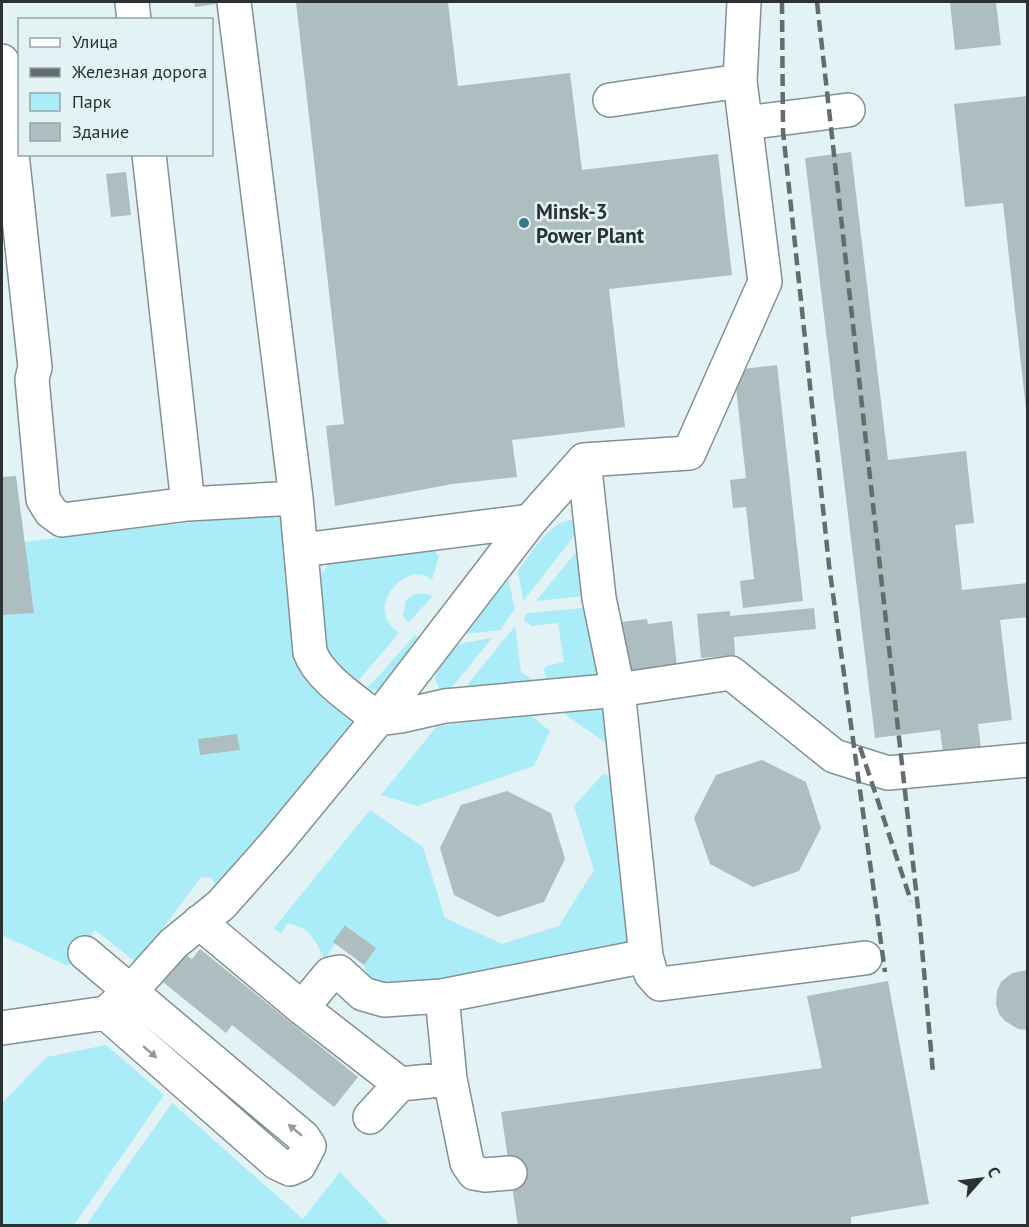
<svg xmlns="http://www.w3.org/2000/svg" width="1029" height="1227" font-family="'PT Sans',sans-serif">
  <rect width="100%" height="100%" fill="#e2f2f5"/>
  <path fill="#aaecf8" d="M 272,513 L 283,515 L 307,669 L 355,712 L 357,731 L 218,887 L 211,878 L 201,877 L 137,963 L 95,930 L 68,966 L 2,935 L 2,615 L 34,612 L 24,542 Z
    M 569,520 L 576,521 L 582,526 L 523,601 L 518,571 C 530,555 549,523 569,520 Z
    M 586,540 L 593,595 L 536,601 Z
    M 431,548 L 439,556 L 432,580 C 429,578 427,576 423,575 C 404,570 381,595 385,614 C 387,622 392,627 399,633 L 358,681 L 332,657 L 328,649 L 320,577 L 333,557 Z
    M 508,579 L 515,609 L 500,630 L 464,634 Z
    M 421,593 L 433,596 L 408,623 L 403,615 L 406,600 L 413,595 Z
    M 594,607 L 603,675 L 548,689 L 544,669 L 546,666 L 564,662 L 558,623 L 532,626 L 525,622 L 524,617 L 528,613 Z
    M 515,626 L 521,672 L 539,684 L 455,700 Z
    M 415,635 L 426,645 L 383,691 L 367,689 Z
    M 492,638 L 444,697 L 435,679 L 437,668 L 458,644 Z
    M 594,706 L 605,707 L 612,747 L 563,713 Z
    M 530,715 L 550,731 L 534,766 L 417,806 L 381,795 L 437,726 Z
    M 604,773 L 618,783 L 629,938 L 616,952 L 386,992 L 370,980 L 364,965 L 376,948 L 346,925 L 325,960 C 313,937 312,929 287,923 L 281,934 L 274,928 L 370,810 L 423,847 L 445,918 L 502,944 L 559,926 L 594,870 L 574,806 Z
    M 106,1045 L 164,1095 L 74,1225 L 2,1225 L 2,1103 L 47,1057 Z
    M 172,1103 L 303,1219 L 340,1172 L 390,1225 L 86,1225 Z"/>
  <path fill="#aebdc0" d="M 194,2 L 216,2 L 216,4 L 195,7 Z
    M 296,2 L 448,2 L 458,86 L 570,73 L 582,170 L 718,154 L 732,275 L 609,289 L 625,427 L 512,440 L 517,477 L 452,484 L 335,506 L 326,426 L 344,424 Z
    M 950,2 L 996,2 L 1001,45 L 955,50 Z
    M 1028,96 L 1028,409 L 1026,409 L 1003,203 L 965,207 L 954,104 Z
    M 851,152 L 888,460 L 966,451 L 974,523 L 955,525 L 962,590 L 1028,583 L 1028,617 L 1000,620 L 1012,720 L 978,724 L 981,749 L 943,753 L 940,730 L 875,738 L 805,158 Z
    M 126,172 L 131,215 L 111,217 L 106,174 Z
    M 777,365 L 803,601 L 743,608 L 740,581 L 754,579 L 746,507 L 733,508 L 730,480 L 746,478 L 734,370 Z
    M 16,476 L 34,613 L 2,615 L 2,477 Z
    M 814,608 L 816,629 L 734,637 L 735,655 L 701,658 L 697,614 L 730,611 L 730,616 Z
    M 647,619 L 648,624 L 672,621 L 677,667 L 626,672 L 621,622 Z
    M 237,734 L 240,750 L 200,755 L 198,739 Z
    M 762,760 L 806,782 L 821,828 L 799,871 L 753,887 L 710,864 L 694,818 L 716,775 Z
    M 507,791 L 551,813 L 565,859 L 544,902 L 498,917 L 454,895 L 440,848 L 461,805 Z
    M 345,925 L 376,948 L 364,965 L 333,942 Z
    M 200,949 L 358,1077 L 334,1107 L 232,1025 L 226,1033 L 158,978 L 180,950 L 192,959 Z
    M 1028,970 L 1028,1030 L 1018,1029 L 1005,1021 L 999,1014 L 996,1004 L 997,991 L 1001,982 L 1012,973 Z
    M 888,981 L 929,1204 L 851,1217 L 851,1226 L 518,1226 L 501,1112 L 822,1068 L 807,996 Z"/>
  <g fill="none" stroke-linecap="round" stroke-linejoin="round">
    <g stroke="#839194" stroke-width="36">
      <path id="minor" d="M 132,2 L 134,20
        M 234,2 L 296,498 L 310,652 C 319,678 356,701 378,719 L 401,716 L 445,706 L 618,690 L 599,598 L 584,460
        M 2,61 L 35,367 L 32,379 L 43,499 L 51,512 L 62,520 L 188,504 L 296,498
        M 740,81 L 744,2
        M 745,123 L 848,110
        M 149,154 L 188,504
        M 302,550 L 530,521
        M 199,922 L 302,1008 L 400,1084 L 370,1117
        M 85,953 L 303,1137 L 309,1146 L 299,1165 L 290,1169 L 277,1163 L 106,1013
        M 646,956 L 651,974 L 660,984 L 865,958
        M 302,1008 L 330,974 L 339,972 L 363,994 L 384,1000 L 442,996 L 646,956 L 618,690 L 731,673 L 834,756 L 888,773 L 1028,760
        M 2,1028 L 106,1013 L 131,991 L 173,944 L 221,905 L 276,843 L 378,719 L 530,521 L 584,460 L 689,453 L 765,282 L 740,81 L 610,100
        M 450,1079 L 467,1163 L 474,1173 L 485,1175 L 510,1173
        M 400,1084 L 450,1079 L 442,996"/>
    </g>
    <use href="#minor" stroke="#fff" stroke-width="33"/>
    <path stroke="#636c6e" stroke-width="4.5" stroke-dasharray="12 6" stroke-linecap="butt" d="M 782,2 L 783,131 L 829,565 L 885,972
      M 817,2 L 920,926 L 933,1073
      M 860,747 L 911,901"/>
  </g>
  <defs><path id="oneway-solid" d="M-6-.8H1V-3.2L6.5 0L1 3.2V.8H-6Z" transform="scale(1.5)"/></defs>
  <g fill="#969899">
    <use href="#oneway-solid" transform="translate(150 1052) rotate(41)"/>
    <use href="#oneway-solid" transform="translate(295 1130) rotate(-140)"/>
  </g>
  <circle fill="#327984" stroke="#e2f2f5" stroke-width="2" cx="524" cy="223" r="6"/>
  <g text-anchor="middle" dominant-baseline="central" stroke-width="5" stroke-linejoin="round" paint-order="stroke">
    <g font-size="21" font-weight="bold" fill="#2c3233" stroke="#e2f2f5" text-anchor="start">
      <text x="536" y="211">Minsk-3<tspan x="536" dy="24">Power Plant</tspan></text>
    </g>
  </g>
  <rect width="1029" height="1227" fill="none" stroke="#2c3233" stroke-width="6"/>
  <rect x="18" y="18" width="195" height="138" fill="#e2f2f5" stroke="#99a5a7" stroke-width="1.5"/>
  <rect x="30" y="38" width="30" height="9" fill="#ffffff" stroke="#99a5a7" stroke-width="1.5"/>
  <text x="72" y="48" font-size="18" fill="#2c3233">Улица</text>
  <rect x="30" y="68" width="30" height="9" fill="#636c6e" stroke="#99a5a7" stroke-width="1.5"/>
  <text x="72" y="78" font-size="18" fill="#2c3233">Железная дорога</text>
  <rect x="30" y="93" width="30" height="18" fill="#aaecf8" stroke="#99a5a7" stroke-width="1.5"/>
  <text x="72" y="108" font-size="18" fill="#2c3233">Парк</text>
  <rect x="30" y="123" width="30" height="18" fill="#aebdc0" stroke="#99a5a7" stroke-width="1.5"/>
  <text x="72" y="138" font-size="18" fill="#2c3233">Здание</text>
  <g transform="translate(981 1179) rotate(62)" stroke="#e2f2f5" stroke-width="4.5" paint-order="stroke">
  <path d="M0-4.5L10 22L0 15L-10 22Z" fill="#2c3233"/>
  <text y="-9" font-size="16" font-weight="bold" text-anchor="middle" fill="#2c3233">С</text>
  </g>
</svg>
